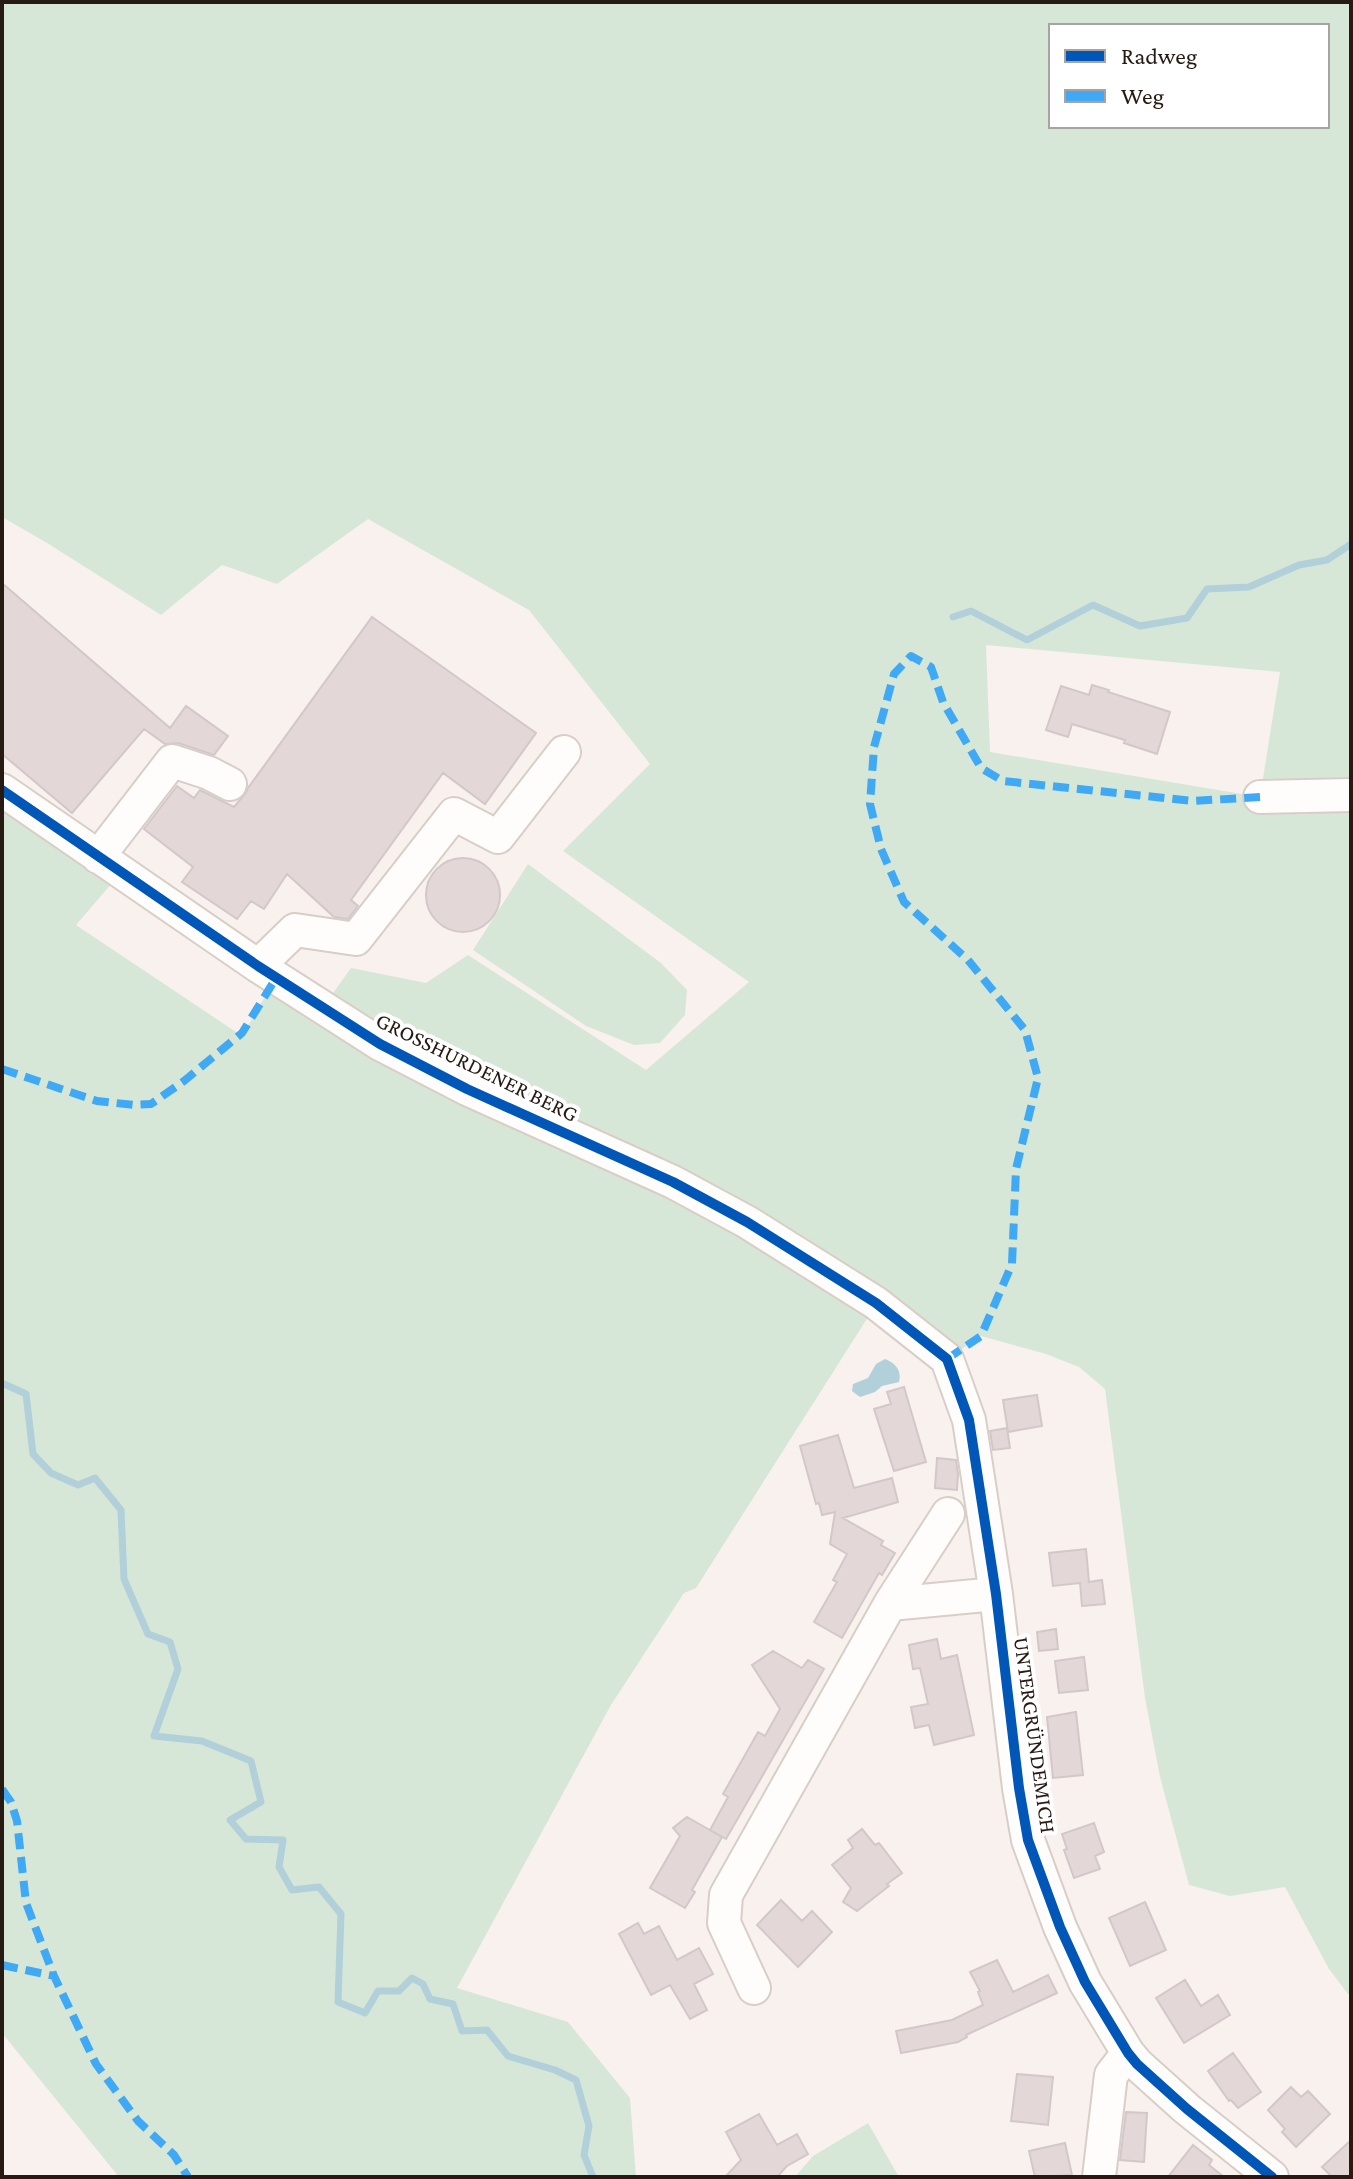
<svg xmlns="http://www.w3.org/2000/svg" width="1353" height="2179" font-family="'Crimson Pro',serif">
  <rect width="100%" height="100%" fill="#f9f1ed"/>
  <path fill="#d7e7d7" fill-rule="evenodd" d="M 2,2 L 1351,2 L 1351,1998 L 1329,1969 L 1285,1887 L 1230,1896 L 1189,1885 L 1160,1777 L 1145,1698 L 1105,1389 L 1079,1367 L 1046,1354 L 981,1336 L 947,1359 L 877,1303 L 696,1588 L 684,1593 L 611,1705 L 457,1988 L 568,2022 L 630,2098 L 636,2177 L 119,2177 L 2,2033 L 2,806 L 113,882 L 76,925 L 242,1036 L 276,978 L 323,1007 L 351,968 L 426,983 L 468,955 L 646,1070 L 749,982 L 563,851 L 650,764 L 529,610 L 368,519 L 277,584 L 222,565 L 161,615 L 47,543 L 2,517 ZM 1051,26 L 1327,26 L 1327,126 L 1051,126 ZM 986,645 L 1280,672 L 1260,797 L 990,752 Z
    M 528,864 L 661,963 L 687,990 L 685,1015 L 660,1043 L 634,1045 L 586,1026 L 473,950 Z
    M 868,2123 L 899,2177 L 795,2177 L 813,2156 Z"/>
  <path fill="#b1d0d9" d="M 885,1359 C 896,1363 902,1371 899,1382 L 882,1386 L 875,1392 L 860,1397 L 852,1391 L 853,1384 L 868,1378 L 876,1364 Z"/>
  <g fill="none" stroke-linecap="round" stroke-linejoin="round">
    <path stroke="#b1d0d9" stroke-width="7" d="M 953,617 L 971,611 L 1027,640 L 1093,605 L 1140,626 L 1187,618 L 1207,589 L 1249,587 L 1299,565 L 1327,560 L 1351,544
      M 2,1383 L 26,1394 L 33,1454 L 51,1473 L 78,1485 L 95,1478 L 121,1510 L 124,1579 L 148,1634 L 170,1642 L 178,1669 L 154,1736 L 202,1741 L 251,1761 L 261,1802 L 230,1820 L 246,1839 L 283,1840 L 279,1867 L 292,1890 L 319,1887 L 341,1914 L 338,2002 L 365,2013 L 378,1991 L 399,1991 L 412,1978 L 423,1984 L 430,1999 L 453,2004 L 462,2031 L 487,2030 L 508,2056 L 555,2070 L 576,2080 L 589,2126 L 584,2155 L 593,2177"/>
  </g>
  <path fill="#e3d7d8" stroke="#d3c8c9" stroke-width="2" d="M 2,583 L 170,728 L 186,706 L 228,736 L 214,755 L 178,743 L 165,744 L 144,729 L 72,813 L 2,754 Z
    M 372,617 L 536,733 L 485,804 L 443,773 L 351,900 L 358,906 L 348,919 L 334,917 L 287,874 L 264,909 L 251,901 L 237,919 L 182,882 L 193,867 L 144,829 L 177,786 L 194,798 L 200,790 L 234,807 L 246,793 L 248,788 Z
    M 1092,685 L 1109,690 L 1108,692 L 1170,712 L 1157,754 L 1124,743 L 1125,740 L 1072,724 L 1068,737 L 1046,730 L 1061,686 L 1089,695 Z
    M426 895a37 37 0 1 1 74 0a37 37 0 1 1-74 0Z
    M 904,1387 L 926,1462 L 894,1471 L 874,1409 L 891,1404 L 887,1392 Z
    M 1037,1395 L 1042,1426 L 1008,1432 L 1003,1400 Z
    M 1007,1428 L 1010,1448 L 993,1450 L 990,1431 Z
    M 838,1435 L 854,1488 L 892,1478 L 898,1502 L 843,1518 L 883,1541 L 881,1545 L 895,1553 L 882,1575 L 879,1573 L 842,1638 L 814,1622 L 837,1582 L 833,1580 L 847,1554 L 830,1544 L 835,1512 L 822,1515 L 819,1503 L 816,1504 L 800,1446 Z
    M 937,1458 L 956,1460 L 958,1474 L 957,1490 L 935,1488 Z
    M 1086,1549 L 1089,1582 L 1102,1580 L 1105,1604 L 1082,1606 L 1080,1583 L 1053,1586 L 1049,1553 Z
    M 1056,1629 L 1058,1649 L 1039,1651 L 1037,1632 Z
    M 937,1639 L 941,1659 L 957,1655 L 974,1735 L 934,1745 L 929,1725 L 915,1728 L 911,1707 L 928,1704 L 920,1668 L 913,1669 L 909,1645 Z
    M 773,1651 L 802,1668 L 808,1660 L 824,1669 L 726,1839 L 710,1830 L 728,1797 L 723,1794 L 758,1732 L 765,1736 L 780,1709 L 752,1665 Z
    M 1084,1657 L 1088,1690 L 1059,1693 L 1055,1661 Z
    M 1076,1712 L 1083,1775 L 1053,1778 L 1047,1717 Z
    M 687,1817 L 722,1837 L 692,1890 L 695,1892 L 685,1908 L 650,1888 L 680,1836 L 673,1828 Z
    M 1094,1823 L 1104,1852 L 1095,1856 L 1100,1869 L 1074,1878 L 1064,1850 L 1067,1849 L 1062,1834 Z
    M 862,1829 L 875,1845 L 879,1843 L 902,1873 L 887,1884 L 889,1886 L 857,1911 L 843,1902 L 851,1888 L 832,1865 L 853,1848 L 848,1840 Z
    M 781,1900 L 802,1921 L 812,1911 L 832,1932 L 798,1967 L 757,1925 Z
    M 1145,1902 L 1166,1950 L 1130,1966 L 1109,1918 Z
    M 638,1923 L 644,1934 L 659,1926 L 677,1960 L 699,1948 L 713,1974 L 694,1984 L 707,2010 L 690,2019 L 670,1985 L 651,1995 L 619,1934 Z
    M 997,1960 L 1013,1992 L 1048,1975 L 1057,1993 L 966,2035 L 967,2037 L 958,2042 L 901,2053 L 896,2031 L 952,2020 L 983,2005 L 978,1992 L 980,1991 L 970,1972 Z
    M 1185,1980 L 1201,2006 L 1218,1995 L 1230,2015 L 1184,2043 L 1156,1998 Z
    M 1233,2053 L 1261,2092 L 1238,2108 L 1231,2100 L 1229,2101 L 1208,2071 Z
    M 1017,2074 L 1053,2077 L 1048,2125 L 1011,2121 Z
    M 1291,2087 L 1301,2097 L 1308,2091 L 1330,2114 L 1296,2147 L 1282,2132 L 1285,2129 L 1268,2110 Z
    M 1126,2112 L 1147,2113 L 1144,2162 L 1120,2160 Z
    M 759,2114 L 777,2145 L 797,2134 L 808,2154 L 787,2166 L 777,2177 L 725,2177 L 741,2160 L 726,2132 Z
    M 1351,2140 L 1351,2177 L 1332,2177 L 1322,2167 Z
    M 1065,2143 L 1072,2175 L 1035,2177 L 1029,2151 Z
    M 1193,2145 L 1212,2160 L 1209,2165 L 1224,2177 L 1168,2177 Z"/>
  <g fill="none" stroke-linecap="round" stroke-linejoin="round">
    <g stroke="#d8cec7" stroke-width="36">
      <path id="minor" d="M 2,790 L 258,966 L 380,1044 L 467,1089 L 673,1182 L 747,1222 L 876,1303 L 947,1359 L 969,1420 L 996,1594 L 1019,1788 L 1028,1840 L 1060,1927 L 1085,1982 L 1128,2053 L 1137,2064 L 1187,2109 L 1272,2177
        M 1260,797 L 1351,795
        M 98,857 L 172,761 L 209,773 L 230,784
        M 258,966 L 295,930 L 356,939 L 454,814 L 498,837 L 564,752
        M 890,1604 L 948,1514
        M 754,1988 L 724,1923 L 726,1895 L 890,1604 L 996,1594
        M 1099,2177 L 1111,2075 L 1128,2053"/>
    </g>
    <use href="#minor" stroke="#fefdfc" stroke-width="32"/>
    <path stroke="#3fa9f5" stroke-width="8" stroke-dasharray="16 8" stroke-linecap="butt" d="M 2,1069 L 97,1101 L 134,1105 L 151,1104 L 184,1081 L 242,1033 L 276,978
      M 947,1359 L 981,1336 L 1012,1264 L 1016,1169 L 1038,1078 L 1025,1030 L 968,960 L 904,902 L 881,849 L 870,804 L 874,747 L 894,674 L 911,656 L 931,667 L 943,702 L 981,768 L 1003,781 L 1193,801 L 1260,797
      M 2,1789 L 11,1802 L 17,1821 L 26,1903 L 54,1976 L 96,2064 L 138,2121 L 174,2155 L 188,2177
      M 2,1965 L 54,1976"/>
    <g stroke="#fff" stroke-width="15">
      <path id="cycleway" d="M 2,790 L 258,966 L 380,1044 L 467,1089 L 673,1182 L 747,1222 L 876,1303 L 947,1359 L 969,1420 L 996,1594 L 1019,1788 L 1028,1840 L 1060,1927 L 1085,1982 L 1128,2053 L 1137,2064 L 1187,2109 L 1272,2177"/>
    </g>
    <use href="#cycleway" stroke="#0057b8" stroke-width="10"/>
  </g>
  <g text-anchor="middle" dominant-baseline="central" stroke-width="8" stroke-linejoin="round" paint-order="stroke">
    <g font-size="22" fill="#261a12" stroke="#fff">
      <text transform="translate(477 1067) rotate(26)">GROSSHURDENER BERG</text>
      <text transform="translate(1035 1735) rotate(82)">UNTERGRÜNDEMICH</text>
    </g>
  </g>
  <rect width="1353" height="2179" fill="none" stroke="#261a12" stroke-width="8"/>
  <rect x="1049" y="24" width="280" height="104" fill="#ffffff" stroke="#a8a3a0" stroke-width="2"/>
  <rect x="1065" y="50" width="40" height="12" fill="#0057b8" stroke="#a8a3a0" stroke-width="2"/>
  <text x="1121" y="64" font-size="24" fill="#261a12">Radweg</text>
  <rect x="1065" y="90" width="40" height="12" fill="#3fa9f5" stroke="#a8a3a0" stroke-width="2"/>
  <text x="1121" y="104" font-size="24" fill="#261a12">Weg</text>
</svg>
